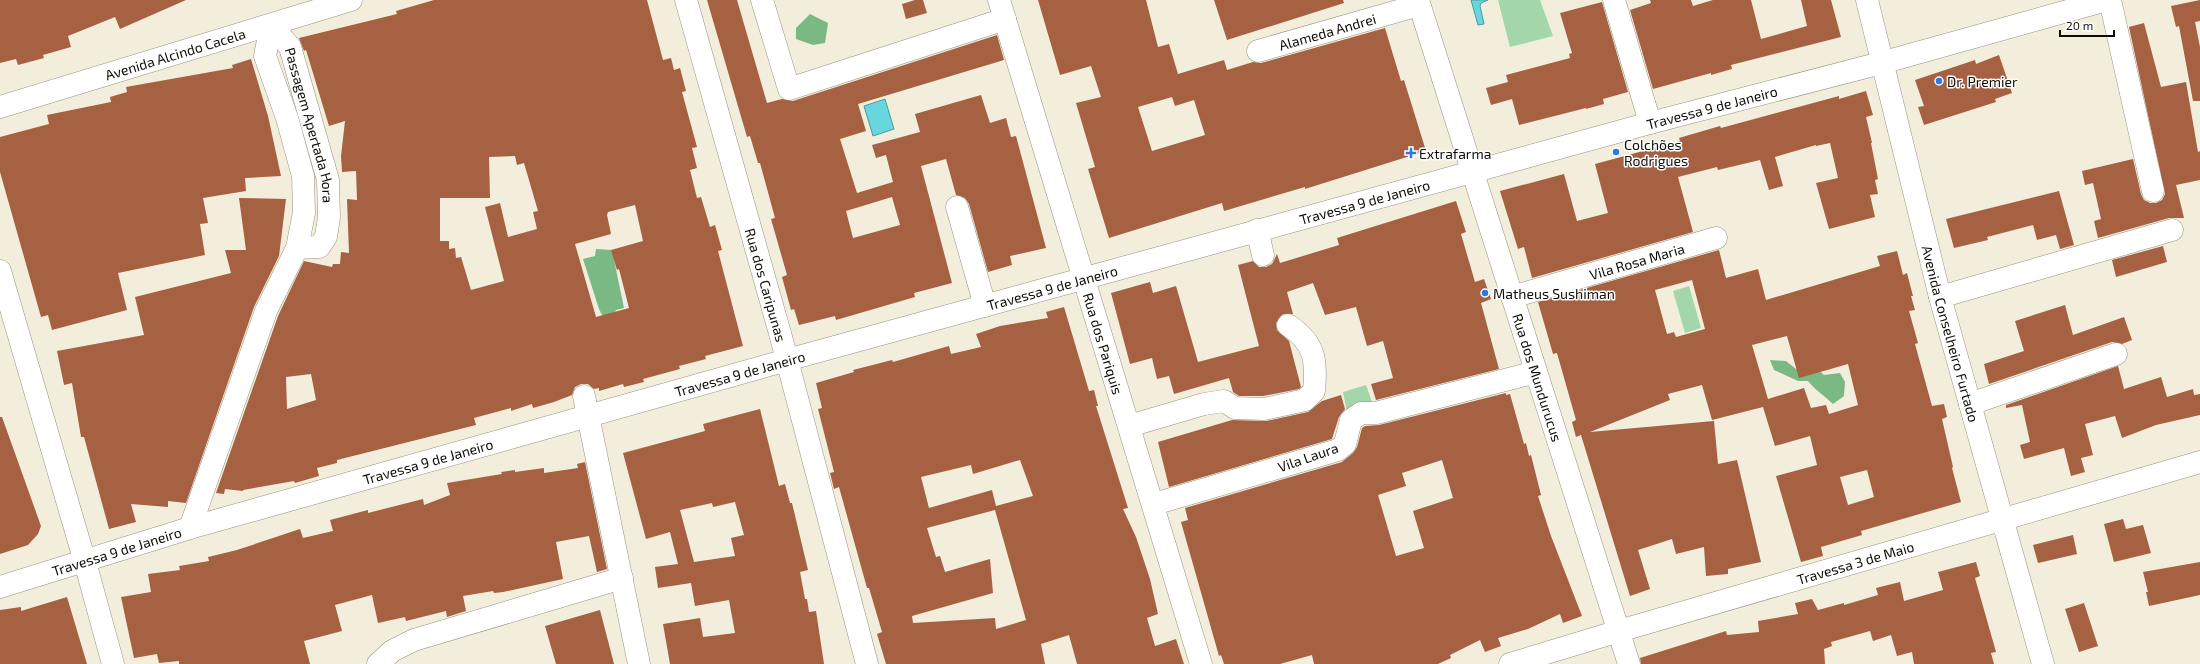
<svg xmlns="http://www.w3.org/2000/svg" width="2200" height="664" font-family="'Exo 2',sans-serif">
  <rect width="100%" height="100%" fill="#f2eedb"/>
  <path fill="#a3d7a9" d="M 1498,0 L 1540,0 L 1553,36 L 1510,47 Z
    M 1689,286 L 1701,328 L 1685,333 L 1673,291 Z
    M 1366,385 L 1376,413 L 1349,423 L 1343,392 Z"/>
  <path fill="#7ab983" d="M 810,14 L 828,23 L 825,43 L 813,45 L 796,39 L 796,28 Z
    M 596,249 L 612,250 L 624,308 L 616,310 L 614,315 L 603,317 L 599,309 L 583,259 L 595,256 Z
    M 1770,360 L 1786,361 L 1796,369 L 1811,363 L 1824,375 L 1840,373 L 1845,382 L 1844,396 L 1833,404 C 1825,396 1816,391 1808,381 L 1798,381 L 1774,370 Z"/>
  <path fill="#68d6de" stroke="#4d999d" d="M 1471,0 L 1488,0 L 1481,3 L 1480,6 L 1484,24 L 1478,25 Z
    M 885,99 L 894,129 L 873,136 L 864,106 Z"/>
  <path fill="#a66042" fill-rule="evenodd" d="M 0,0 L 186,0 L 120,29 L 115,17 L 68,36 L 71,47 L 43,55 L 44,58 L 18,65 L 16,59 L 0,63 Z
    M 434,0 L 647,0 L 663,60 L 671,58 L 674,70 L 680,68 L 686,91 L 682,92 L 697,147 L 692,148 L 697,168 L 690,170 L 697,198 L 701,197 L 710,227 L 715,225 L 722,250 L 718,251 L 743,346 L 705,356 L 706,359 L 679,366 L 680,369 L 643,379 L 644,382 L 624,387 L 623,384 L 599,391 L 599,388 L 594,389 L 588,384 L 581,384 L 575,387 L 572,395 L 554,402 L 533,408 L 532,404 L 511,411 L 511,408 L 474,418 L 476,425 L 337,460 L 337,463 L 317,468 L 319,476 L 295,483 L 294,481 L 243,490 L 243,491 L 225,489 L 224,494 L 216,493 L 278,316 L 304,261 L 332,267 L 333,264 L 340,264 L 341,252 L 349,253 L 347,199 L 357,200 L 356,171 L 342,172 L 341,156 L 345,121 L 329,126 L 306,50 L 304,51 L 299,38 L 397,14 L 396,11 ZM 515,156 L 517,165 L 524,163 L 538,211 L 533,212 L 537,229 L 508,237 L 500,203 L 485,207 L 504,281 L 471,290 L 461,257 L 456,258 L 455,248 L 449,249 L 449,241 L 440,241 L 440,198 L 490,198 L 489,157 ZM 635,205 L 643,241 L 611,250 L 617,270 L 619,269 L 629,308 L 596,317 L 575,244 L 611,234 L 607,215 L 608,212 ZM 311,374 L 316,400 L 287,409 L 286,377 Z
    M 707,0 L 737,0 L 767,103 L 782,99 L 793,101 L 997,35 L 1004,60 L 858,104 L 866,131 L 840,139 L 857,193 L 893,182 L 886,155 L 876,158 L 872,145 L 920,132 L 915,114 L 981,95 L 990,123 L 1006,118 L 1011,137 L 1016,136 L 1046,248 L 1010,256 L 1012,265 L 988,272 L 969,204 L 965,198 L 956,195 L 946,159 L 921,166 L 952,283 L 914,293 L 915,297 L 836,320 L 835,316 L 799,325 L 794,309 L 791,310 L 782,277 L 787,275 L 771,219 L 775,218 L 760,163 L 758,163 L 750,136 L 747,137 ZM 892,197 L 900,225 L 853,238 L 846,211 Z
    M 915,0 L 923,0 L 927,13 L 906,19 L 902,4 Z
    M 1038,0 L 1146,0 L 1158,47 L 1169,44 L 1178,74 L 1224,60 L 1227,70 L 1253,62 L 1261,63 L 1385,28 L 1401,81 L 1404,80 L 1426,151 L 1305,189 L 1305,187 L 1224,211 L 1222,203 L 1109,238 L 1088,169 L 1095,167 L 1076,103 L 1101,97 L 1091,66 L 1060,75 ZM 1172,97 L 1175,106 L 1194,100 L 1205,135 L 1152,151 L 1138,107 Z
    M 1214,0 L 1343,0 L 1344,3 L 1227,40 Z
    M 1650,0 L 1691,0 L 1693,6 L 1713,0 L 1751,0 L 1761,39 L 1807,26 L 1801,0 L 1831,0 L 1841,37 L 1731,65 L 1732,69 L 1711,75 L 1711,73 L 1653,89 L 1630,10 L 1651,3 Z
    M 2200,0 L 2200,21 L 2195,22 L 2200,47 L 2200,101 L 2193,101 L 2179,26 L 2176,27 L 2171,6 Z
    M 1602,2 L 1628,92 L 1603,99 L 1604,104 L 1586,109 L 1586,108 L 1519,125 L 1512,99 L 1491,105 L 1486,88 L 1508,82 L 1506,75 L 1570,58 L 1569,54 L 1572,53 L 1560,13 Z
    M 2144,23 L 2161,87 L 2186,82 L 2198,152 L 2200,151 L 2200,180 L 2176,185 L 2184,218 L 2169,218 L 2098,238 L 2094,221 L 2101,219 L 2093,183 L 2085,185 L 2082,171 L 2133,159 L 2141,194 L 2144,200 L 2150,203 L 2156,203 L 2162,200 L 2165,194 L 2129,27 Z
    M 1999,55 L 2012,93 L 1995,99 L 1996,102 L 1924,125 L 1918,107 L 1924,106 L 1915,80 L 1975,60 L 1976,64 Z
    M 251,59 L 268,116 L 281,176 L 245,178 L 246,191 L 203,198 L 208,223 L 200,224 L 205,255 L 118,273 L 127,310 L 52,330 L 48,315 L 41,317 L 0,172 L 0,137 L 49,124 L 47,115 L 111,102 L 110,97 L 127,92 L 126,87 L 233,68 L 232,65 Z
    M 1866,91 L 1873,115 L 1866,117 L 1872,143 L 1871,143 L 1878,179 L 1875,180 L 1878,194 L 1870,195 L 1875,217 L 1829,229 L 1816,183 L 1838,178 L 1830,143 L 1816,146 L 1816,145 L 1775,157 L 1783,186 L 1769,190 L 1760,160 L 1718,170 L 1717,167 L 1678,177 L 1693,232 L 1532,278 L 1524,247 L 1518,249 L 1500,191 L 1564,174 L 1577,221 L 1608,213 L 1595,164 L 1680,141 L 1679,138 L 1720,126 L 1721,128 L 1839,96 L 1839,99 Z
    M 2059,191 L 2074,245 L 2060,249 L 2056,235 L 2037,240 L 2033,225 L 1987,237 L 1988,240 L 1954,248 L 1946,219 Z
    M 239,198 L 286,199 L 279,256 L 254,307 L 186,503 L 168,501 L 168,507 L 131,504 L 136,522 L 109,529 L 84,437 L 81,437 L 72,383 L 64,385 L 57,351 L 144,335 L 135,297 L 231,273 L 225,250 L 246,250 Z
    M 1456,201 L 1466,232 L 1461,234 L 1475,282 L 1484,279 L 1491,299 L 1481,303 L 1499,369 L 1376,400 L 1371,384 L 1393,378 L 1383,341 L 1367,346 L 1356,307 L 1325,315 L 1313,283 L 1287,292 L 1293,314 L 1283,314 L 1276,323 L 1277,330 L 1289,341 L 1301,387 L 1299,389 L 1263,396 L 1239,396 L 1233,392 L 1229,378 L 1174,394 L 1169,376 L 1157,379 L 1152,358 L 1130,364 L 1111,293 L 1150,282 L 1153,293 L 1176,286 L 1198,362 L 1259,346 L 1238,265 L 1253,261 L 1259,267 L 1266,267 L 1272,264 L 1277,254 L 1280,263 L 1339,245 L 1337,238 Z
    M 2163,246 L 2167,262 L 2116,277 L 2112,260 Z
    M 1719,250 L 1726,278 L 1758,269 L 1766,300 L 1880,266 L 1877,256 L 1897,251 L 1903,275 L 1907,273 L 1913,296 L 1911,296 L 1915,310 L 1909,311 L 1918,343 L 1915,344 L 1932,406 L 1944,404 L 1947,417 L 1942,419 L 1953,467 L 1952,468 L 1961,502 L 1861,531 L 1862,535 L 1821,547 L 1823,556 L 1801,562 L 1776,476 L 1817,465 L 1810,436 L 1775,446 L 1763,407 L 1712,420 L 1702,385 L 1668,394 L 1670,400 L 1590,432 L 1714,421 L 1718,464 L 1737,460 L 1761,562 L 1728,569 L 1728,574 L 1706,576 L 1704,547 L 1676,554 L 1672,539 L 1638,550 L 1650,589 L 1630,596 L 1581,435 L 1576,437 L 1572,422 L 1576,420 L 1557,353 L 1553,354 L 1538,302 ZM 1692,280 L 1705,329 L 1676,337 L 1674,332 L 1667,334 L 1655,290 ZM 1787,336 L 1799,378 L 1848,364 L 1858,405 L 1829,414 L 1826,405 L 1811,408 L 1804,388 L 1768,399 L 1752,345 ZM 1867,470 L 1874,497 L 1848,505 L 1840,477 Z
    M 2065,305 L 2073,335 L 2124,317 L 2132,340 L 2122,344 L 2112,342 L 1989,384 L 1984,364 L 2024,351 L 2015,321 Z
    M 1064,307 L 1089,391 L 1094,390 L 1098,406 L 1096,406 L 1128,508 L 1123,509 L 1136,537 L 1150,579 L 1158,614 L 1147,618 L 1155,646 L 1176,639 L 1184,664 L 1077,664 L 1069,635 L 1041,644 L 1045,664 L 886,664 L 877,634 L 882,632 L 869,588 L 867,588 L 839,487 L 834,489 L 830,473 L 834,472 L 818,409 L 822,408 L 816,383 L 854,372 L 853,370 L 892,360 L 893,362 L 949,346 L 951,354 L 981,347 L 976,334 L 1000,326 L 1048,318 L 1046,312 ZM 1020,460 L 1033,496 L 996,506 L 992,490 L 929,508 L 921,477 L 971,465 L 973,474 ZM 995,510 L 1026,620 L 996,629 L 995,618 L 913,623 L 912,616 L 993,593 L 990,559 L 945,572 L 940,556 L 936,557 L 927,528 Z
    M 2118,366 L 2124,389 L 2161,377 L 2167,397 L 2193,389 L 2194,395 L 2200,394 L 2200,415 L 2156,425 L 2122,438 L 2115,416 L 2085,424 L 2093,455 L 2081,458 L 2085,472 L 2071,476 L 2064,448 L 2024,459 L 2020,445 L 2030,442 L 2022,405 L 2006,408 L 2006,405 Z
    M 1506,393 L 1506,395 L 1510,394 L 1524,444 L 1526,443 L 1529,456 L 1531,455 L 1541,495 L 1538,496 L 1551,536 L 1582,616 L 1563,623 L 1560,614 L 1528,629 L 1498,638 L 1501,646 L 1485,652 L 1480,640 L 1450,655 L 1451,658 L 1438,664 L 1314,664 L 1312,655 L 1280,664 L 1224,664 L 1221,655 L 1219,656 L 1181,522 L 1188,520 L 1185,508 L 1342,462 L 1353,453 L 1357,447 L 1362,428 L 1365,426 L 1379,425 ZM 1442,460 L 1453,498 L 1413,511 L 1424,548 L 1396,556 L 1378,495 L 1406,486 L 1402,473 Z
    M 1341,395 L 1345,409 L 1339,417 L 1332,439 L 1169,487 L 1158,442 L 1232,420 L 1266,421 L 1308,412 L 1322,401 Z
    M 760,409 L 779,486 L 785,484 L 790,503 L 792,503 L 808,570 L 800,572 L 805,599 L 807,599 L 809,612 L 816,611 L 824,664 L 670,664 L 663,624 L 700,618 L 703,637 L 735,633 L 729,600 L 695,606 L 691,583 L 658,588 L 655,567 L 678,564 L 670,532 L 646,539 L 623,453 L 705,431 L 703,424 ZM 735,502 L 744,535 L 731,538 L 735,556 L 694,562 L 680,510 L 712,503 L 713,507 Z
    M 0,417 L 2,417 L 41,526 L 38,534 L 28,545 L 0,554 Z
    M 585,462 L 607,569 L 597,572 L 589,536 L 556,542 L 563,579 L 503,592 L 494,593 L 493,591 L 463,596 L 466,611 L 447,617 L 446,611 L 406,621 L 405,617 L 378,623 L 372,595 L 335,605 L 342,631 L 304,641 L 310,664 L 179,664 L 179,661 L 159,663 L 157,654 L 134,658 L 121,597 L 151,592 L 148,574 L 180,570 L 179,566 L 209,561 L 208,557 L 237,550 L 300,529 L 303,538 L 333,531 L 330,520 L 368,510 L 368,513 L 423,499 L 424,505 L 450,495 L 447,483 L 502,474 L 501,472 L 515,470 L 515,472 L 544,468 L 544,473 L 578,468 L 577,464 Z
    M 2123,519 L 2126,529 L 2143,525 L 2151,553 L 2114,562 L 2104,524 Z
    M 2073,535 L 2077,554 L 2038,563 L 2033,545 Z
    M 1976,562 L 1980,576 L 1975,578 L 1996,652 L 1991,653 L 1994,664 L 1914,664 L 1912,652 L 1897,656 L 1891,635 L 1873,641 L 1870,631 L 1831,642 L 1832,646 L 1824,649 L 1825,664 L 1641,664 L 1640,658 L 1726,631 L 1727,635 L 1759,632 L 1758,621 L 1798,614 L 1795,603 L 1812,599 L 1818,610 L 1844,603 L 1844,605 L 1878,595 L 1876,588 L 1900,582 L 1904,601 L 1943,590 L 1938,572 Z
    M 2200,562 L 2200,595 L 2149,606 L 2146,592 L 2148,592 L 2143,572 Z
    M 67,597 L 87,664 L 0,664 L 0,610 L 21,607 L 21,611 Z
    M 2084,603 L 2098,646 L 2079,652 L 2065,609 Z
    M 600,610 L 614,664 L 556,664 L 545,626 Z"/>
  <g fill="none" stroke-linecap="round" stroke-linejoin="round">
    <g stroke="#969280" stroke-width="23">
      <g id="minor">
        <path id="s1" d="M 686,0 L 781,337 L 867,664"/>
        <path d="M 762,0 L 789,89 L 1005,19"/>
        <path id="s2" d="M 999,0 L 1201,664"/>
        <path id="s3" d="M 1418,0 L 1629,664"/>
        <path d="M 1614,0 L 1650,123"/>
        <path d="M 2110,0 L 2153,191"/>
        <path id="s4" d="M 271,25 L 290,47 L 328,180 L 329,217 L 326,237 L 319,247 L 297,248"/>
        <path id="s5" d="M 1258,51 L 1419,5"/>
        <path d="M 957,207 L 985,306"/>
        <path d="M 1257,230 L 1263,255"/>
        <path id="s6" d="M 1512,297 L 1716,238"/>
        <path d="M 1940,297 L 2172,230"/>
        <path d="M 584,396 L 639,664"/>
        <path d="M 1970,404 L 2116,354"/>
        <path d="M 1129,426 L 1204,404 L 1224,401 L 1235,408 L 1264,409 L 1305,400 L 1314,391 C 1317,360 1315,343 1288,325"/>
        <path d="M 1154,504 L 1338,450 L 1345,444 L 1351,420 L 1361,413 L 1376,413 L 1536,372"/>
        <path d="M 190,528 L 266,311 L 297,248 L 304,213 L 303,176 L 287,118 L 265,56 L 271,25"/>
        <path d="M 85,562 L 113,664"/>
        <path d="M 378,664 L 392,651 L 414,640 L 622,578"/>
        <path id="s7" d="M 1510,664 L 1619,631 L 2200,462"/>
      </g>
    </g>
    <g stroke="#969280" stroke-width="23">
      <g id="major">
        <path id="s8" d="M 1867,0 L 1940,297 L 2043,664"/>
        <path id="s9" d="M 0,107 L 351,0"/>
        <path d="M 0,271 L 85,562"/>
        <path id="s10" d="M 0,587 L 190,528 L 787,360 L 1650,123 L 1881,63 L 2107,0"/>
      </g>
    </g>
    <use href="#minor" stroke="#fff" stroke-width="22"/>
    <use href="#major" stroke="#fff" stroke-width="22"/>
  </g>
  <g fill="#297ae5" stroke="#fff" stroke-width="1.5">
    <circle cx="1939" cy="81" r="4"/>
    <circle cx="1616" cy="152" r="4"/>
    <path d="M1409 147h4v4h4v4h-4v4h-4v-4h-4v-4h4z"/>
    <circle cx="1485" cy="293" r="4"/>
  </g>
  <g text-anchor="middle" dominant-baseline="central" stroke-width="3" stroke-linejoin="round" paint-order="stroke">
    <g font-size="14" fill="#0d0c06" stroke="#fff">
      <text stroke="none"><textPath href="#s5" startOffset="72">Alameda Andrei</textPath></text>
      <text stroke="none"><textPath href="#s9" startOffset="183">Avenida Alcindo Cacela</textPath></text>
      <text stroke="none"><textPath href="#s10" startOffset="1778">Travessa 9 de Janeiro</textPath></text>
      <text stroke="none"><textPath href="#s4" startOffset="110">Passagem Apertada Hora</textPath></text>
      <text stroke="none"><textPath href="#s10" startOffset="1418">Travessa 9 de Janeiro</textPath></text>
      <text stroke="none"><textPath href="#s6" startOffset="130">Vila Rosa Maria</textPath></text>
      <text stroke="none"><textPath href="#s1" startOffset="296">Rua dos Caripunas</textPath></text>
      <text stroke="none"><textPath href="#s10" startOffset="1094">Travessa 9 de Janeiro</textPath></text>
      <text stroke="none"><textPath href="#s8" startOffset="344">Avenida Conselheiro Furtado</textPath></text>
      <text stroke="none"><textPath href="#s2" startOffset="359">Rua dos Pariquis</textPath></text>
      <text stroke="none"><textPath href="#s10" startOffset="770">Travessa 9 de Janeiro</textPath></text>
      <text stroke="none"><textPath href="#s3" startOffset="396">Rua dos Mundurucus</textPath></text>
      <text transform="translate(1308 457) rotate(-19)">Vila Laura</text>
      <text stroke="none"><textPath href="#s10" startOffset="446">Travessa 9 de Janeiro</textPath></text>
      <text stroke="none"><textPath href="#s10" startOffset="122">Travessa 9 de Janeiro</textPath></text>
      <text stroke="none"><textPath href="#s7" startOffset="360">Travessa 3 de Maio</textPath></text>
    </g>
    <g font-size="14" fill="#0d0c06" stroke="#fff" text-anchor="start">
      <text x="1947" y="81">Dr. Premier</text>
      <text x="1624" y="144">Colchões<tspan x="1624" dy="16">Rodrigues</tspan></text>
      <text x="1419" y="153">Extrafarma</text>
      <text x="1493" y="293">Matheus Sushiman</text>
    </g>
  </g>
  <path d="M2060 30v6h54v-6" fill="none" stroke="#0d0c06" stroke-width="2"/>
  <text x="2066" y="30" font-size="12" fill="#0d0c06" stroke="#ffffff" stroke-width="3" paint-order="stroke">20 m</text>
</svg>
